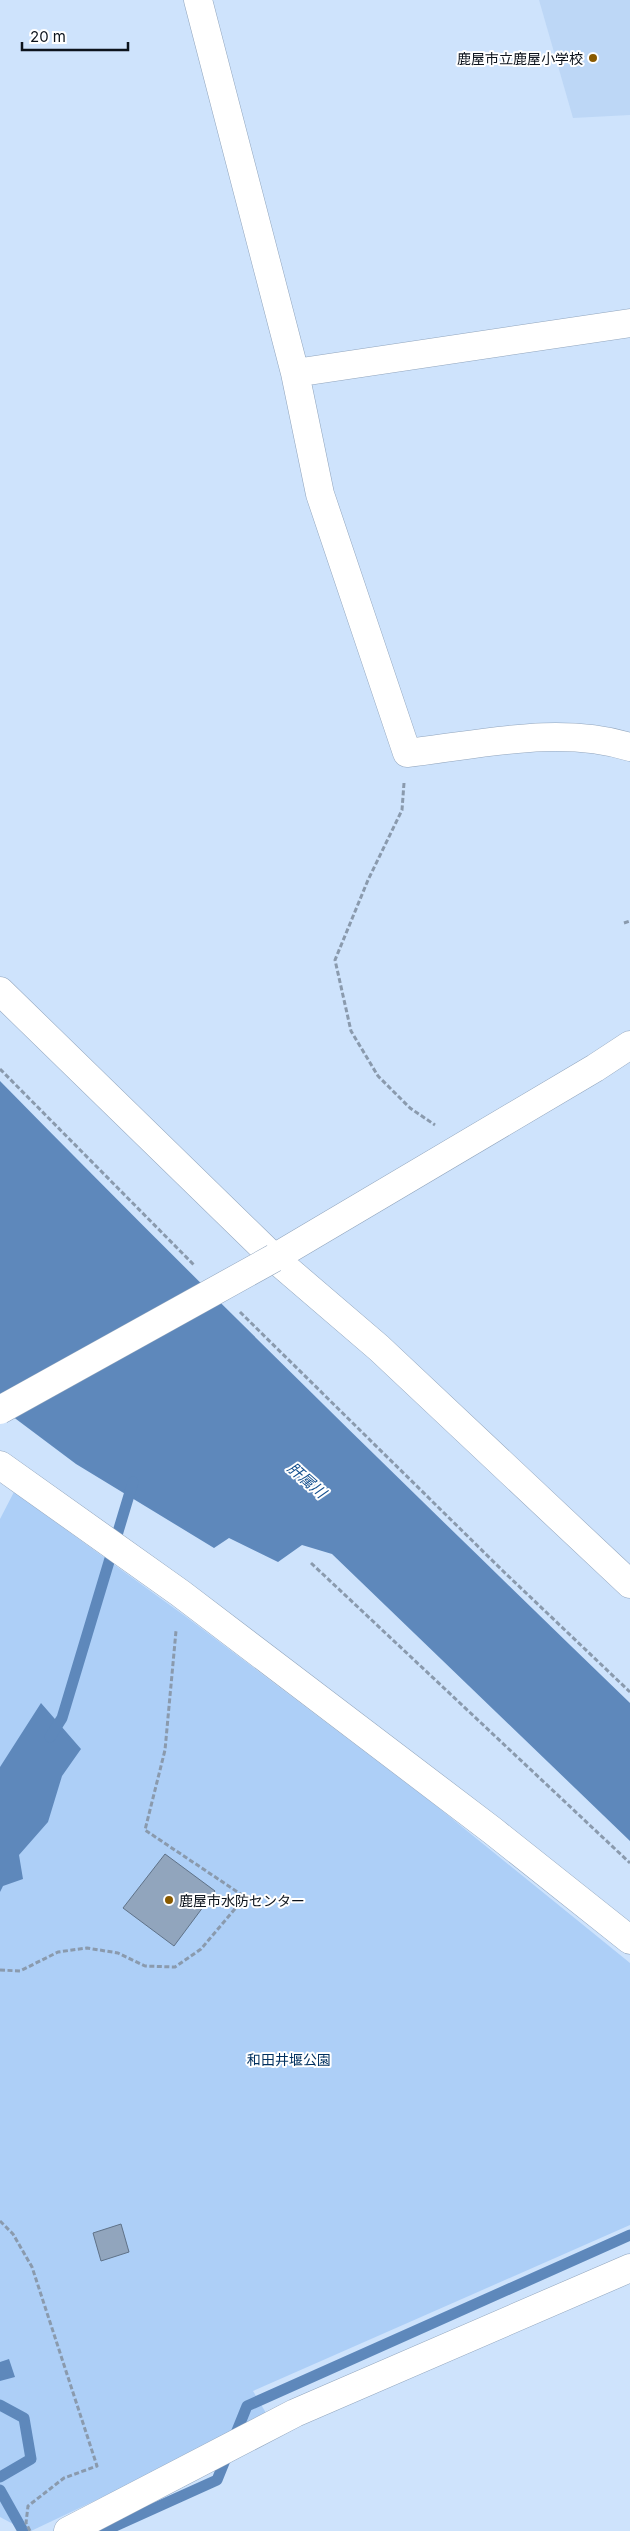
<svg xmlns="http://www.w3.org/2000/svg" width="630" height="2531" font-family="Inter,'Noto Sans JP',sans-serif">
  <rect width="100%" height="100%" fill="#cee3fc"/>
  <path fill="#bdd7f6" d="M 539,0 L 630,0 L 630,115 L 573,118 Z"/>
  <path fill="#adcff7" d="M 14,1492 L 185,1616 L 434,1804 L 630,1963 L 630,2225 L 253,2391 L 269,2418 L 31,2531 L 26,2531 L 0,2517 L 0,1519 Z"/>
  <path fill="#5e88bb" d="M 0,1081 C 207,1292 418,1498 630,1703 L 630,1841 L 332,1554 L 302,1545 L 278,1562 L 229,1538 L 214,1548 L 76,1464 L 0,1407 Z
    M 41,1703 L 81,1749 L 62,1776 L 48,1822 L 19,1855 L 23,1879 L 3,1886 L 0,1892 L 0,1767 Z
    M 9,2359 L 15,2377 L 0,2381 L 0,2362 Z"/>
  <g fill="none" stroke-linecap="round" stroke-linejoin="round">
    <path stroke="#5e88bb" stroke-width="11" d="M 50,1737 L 62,1718 L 133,1482
      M 0,2405 L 24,2418 L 31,2459 L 0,2477
      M 0,2490 L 23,2531
      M 104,2531 L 217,2480 L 247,2406 L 630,2235"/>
  </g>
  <path fill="#91a5bd" stroke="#5f7288" d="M 165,1854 L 215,1891 L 174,1946 L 123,1908 Z
    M 121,2224 L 129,2252 L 101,2261 L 93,2233 Z"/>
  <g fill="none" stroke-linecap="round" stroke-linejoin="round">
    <g stroke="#91a5bd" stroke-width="29">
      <path id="minor" d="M 198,0 L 295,373 L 320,494 L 407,753 C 480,745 558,725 630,747
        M 295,373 L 630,323
        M 0,991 L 274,1258 L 379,1348 L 630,1584
        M 274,1258 L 595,1068 L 630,1045
        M 0,1465 L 180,1593 L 493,1831 L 630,1940
        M 68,2531 L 295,2413 L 630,2268"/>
    </g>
    <path stroke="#8a9aad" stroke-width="3" stroke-dasharray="5 2.5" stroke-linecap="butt" d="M 404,783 L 402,810 L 368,880 L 335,960 L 351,1031 L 378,1076 L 410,1108 L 435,1125
      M 624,923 L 630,921
      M 0,1069 L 194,1265
      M 240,1312 L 503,1571 L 630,1692
      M 311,1563 L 630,1863
      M 0,1970 L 20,1971 L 58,1952 L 87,1948 L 118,1953 L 145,1966 L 175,1967 L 201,1949 L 245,1897 L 145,1830 L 165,1750 L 176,1631
      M 0,2221 L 13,2234 L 32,2267 L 97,2466 L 64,2478 L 28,2506 L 26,2523 L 30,2531"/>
    <use href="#minor" stroke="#fff" stroke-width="28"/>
    <g stroke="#91a5bd" stroke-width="29" stroke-linecap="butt">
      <path id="minor-bridge" d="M 0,1410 L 274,1258"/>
    </g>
    <use href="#minor-bridge" stroke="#fff" stroke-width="28"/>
  </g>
  <g fill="#895a00" stroke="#fff" stroke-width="2">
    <circle cx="593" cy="58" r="5"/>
    <circle cx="169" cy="1900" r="5"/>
  </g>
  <g text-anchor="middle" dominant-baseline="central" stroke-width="4" stroke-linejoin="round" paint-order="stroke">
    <g font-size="14" fill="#0c131c" stroke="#fff" text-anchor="end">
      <text x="583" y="58">鹿屋市立鹿屋小学校</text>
      <text x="179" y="1900" text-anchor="start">鹿屋市水防センター</text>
    </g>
    <g font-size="14" fill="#01305f" stroke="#fff">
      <text x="289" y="2059">和田井堰公園</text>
    </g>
    <g font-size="15" font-style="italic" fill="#134f8e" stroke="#fff">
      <text transform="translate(307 1480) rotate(41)">肝属川</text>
    </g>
  </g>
  <path d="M22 42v8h106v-8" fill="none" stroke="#0c131c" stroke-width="2.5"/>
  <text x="30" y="42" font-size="15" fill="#0c131c" stroke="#ffffff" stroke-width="4" paint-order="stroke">20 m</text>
</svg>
